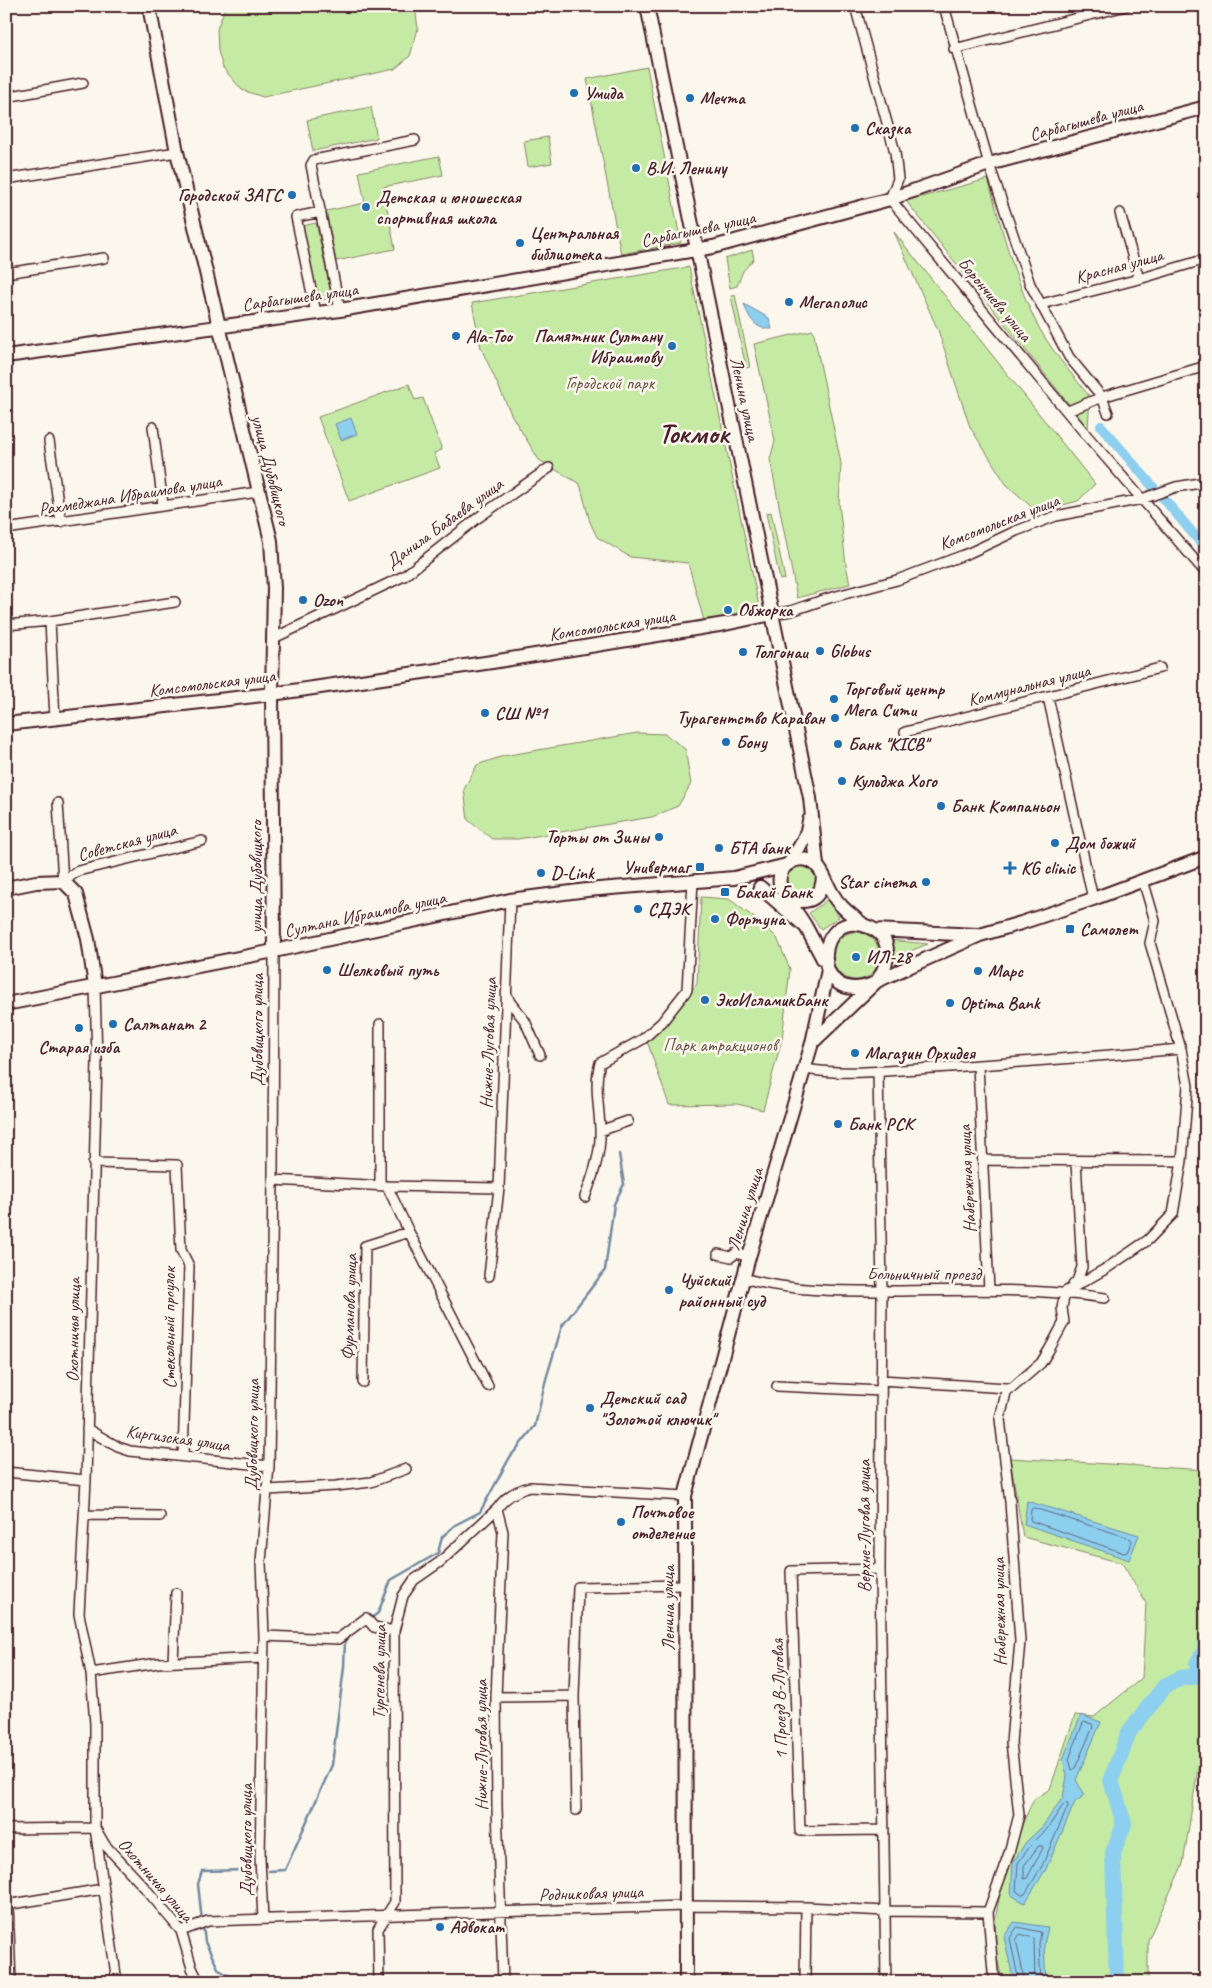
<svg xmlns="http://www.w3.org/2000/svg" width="1212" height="1988" font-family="Caveat,sans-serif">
  <rect width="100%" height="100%" fill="#fbf7ec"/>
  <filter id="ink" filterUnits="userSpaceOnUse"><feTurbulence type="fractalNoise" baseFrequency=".02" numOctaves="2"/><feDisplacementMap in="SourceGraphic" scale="10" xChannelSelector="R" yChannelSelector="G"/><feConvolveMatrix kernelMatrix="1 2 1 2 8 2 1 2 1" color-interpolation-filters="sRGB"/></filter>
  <g filter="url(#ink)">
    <path fill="#c5eaa4" stroke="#888468" d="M 228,6 L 415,6 L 418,29 L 410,56 L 395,69 L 263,97 L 242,90 L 223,68 L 218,51 L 217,29 L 225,8 Z
      M 647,67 L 681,243 L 621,254 L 587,79 Z
      M 371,107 L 377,138 L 313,151 L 307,120 Z
      M 548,137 L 552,163 L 528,167 L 524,141 Z
      M 439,156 L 443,175 L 383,187 L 395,249 L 336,261 L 326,211 L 365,203 L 359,172 Z
      M 988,179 C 1001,226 1013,274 1034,318 C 1048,347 1070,372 1090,397 L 1088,428 L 906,201 Z
      M 316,223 L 332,298 L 317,301 L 302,226 Z
      M 894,232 L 1095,484 L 1078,501 L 1037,512 L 1006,484 L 970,427 L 938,330 Z
      M 752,250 L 754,259 L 743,271 L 737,286 L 730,288 L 725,259 Z
      M 689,267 L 760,611 L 704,621 L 688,563 L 630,557 L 597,537 L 590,522 L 580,484 L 539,460 L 512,416 L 481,348 L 472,303 Z
      M 735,295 L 750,367 L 746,368 L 731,296 Z
      M 813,330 L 841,463 L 839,503 L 846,565 L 850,584 L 797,598 L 770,459 L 775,441 L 754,344 Z
      M 409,384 L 415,400 L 423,398 L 442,450 L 434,453 L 440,468 L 349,501 L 318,417 Z
      M 771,512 L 785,579 L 780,580 L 766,513 Z
      M 637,733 L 665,734 L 685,749 L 691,784 L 678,806 L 652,817 L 518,839 L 492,839 L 468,820 L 464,789 L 477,765 L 503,756 Z
      M786 880a15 15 0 1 1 30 0a15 15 0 1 1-30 0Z
      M 701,897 L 729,899 L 764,925 L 777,938 L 790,969 L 782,1039 L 763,1110 L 737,1104 L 669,1105 L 647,1041 L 697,984 Z
      M 827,900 L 839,917 L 821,929 L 809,913 Z
      M832 956a24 24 0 1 1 48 0a24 24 0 1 1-48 0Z
      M 890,940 L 928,944 L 893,958 L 893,948 Z
      M 1010,1458 L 1206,1470 L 1206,1685 L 1202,1743 L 1183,1864 L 1148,1940 L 1148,1982 L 1003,1982 L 997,1959 L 995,1921 L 1002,1882 L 1024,1820 L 1034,1799 L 1050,1789 L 1075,1715 L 1094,1717 L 1142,1678 L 1146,1603 L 1122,1563 L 1023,1537 Z"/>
    <path fill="#8dcfee" stroke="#7289a0" d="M 744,304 L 769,318 L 772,329 C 755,330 749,318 744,304 Z
      M 351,418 L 357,434 L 341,440 L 335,424 Z
      M 1027,1501 L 1139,1535 L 1129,1560 L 1024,1524 Z
      M 1081,1715 L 1101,1722 L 1076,1780 L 1085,1795 L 1075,1802 L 1046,1869 L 1025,1903 L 1011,1895 L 1013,1862 L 1026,1842 L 1043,1826 L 1063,1797 L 1067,1776 L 1063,1759 Z
      M 1014,1922 L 1048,1927 L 1044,1945 L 1046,1982 L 1014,1982 L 1004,1937 Z"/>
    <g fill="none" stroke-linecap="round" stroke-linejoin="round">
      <path stroke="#656579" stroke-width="1" d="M 1034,1508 L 1130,1538 L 1132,1541 L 1127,1552 L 1124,1553 L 1031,1521 L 1030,1519 L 1031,1510 Z
        M 1085,1722 L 1092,1724 L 1093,1727 L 1075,1768 L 1072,1770 L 1069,1759 L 1083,1723 Z
        M 1067,1803 L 1068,1806 L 1042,1866 L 1025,1894 L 1022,1895 L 1016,1891 L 1018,1863 L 1030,1846 L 1047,1829 L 1064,1804 Z
        M 1039,1846 L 1042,1846 L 1043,1848 L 1027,1878 L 1024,1879 L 1024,1866 Z
        M 1019,1982 L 1010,1938 L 1017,1927 L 1041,1932 L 1039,1945 L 1041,1982
        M 1025,1982 L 1016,1940 L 1020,1934 L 1034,1938 L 1035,1982"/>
      <path stroke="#7289a0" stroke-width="2.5" d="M 370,1619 L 378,1613 L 391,1580 L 438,1553 L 442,1537 L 455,1525 L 480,1512 L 510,1457 L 535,1426 L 546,1379 L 562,1326 L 605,1270 L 614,1204 L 624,1184 L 619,1154
        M 269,1871 L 285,1870 L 332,1765 L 344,1667 L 345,1640 L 358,1629
        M 202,1921 L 198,1884 L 202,1871 L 248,1870
        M 203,1926 L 205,1942 L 219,1970 L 240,1982"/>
      <path stroke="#8dcfee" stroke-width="10" d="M 1101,426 L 1154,488
        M 1164,499 L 1206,549"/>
      <path stroke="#8dcfee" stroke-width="16" d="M 1117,1982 L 1113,1853 L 1124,1824 L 1111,1780 L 1129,1732 L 1165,1686 L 1181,1678 L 1199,1676 L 1197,1664 L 1204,1652 L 1206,1642"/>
      <g stroke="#4a1f2b" stroke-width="12">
        <path id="street" d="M 855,6 L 895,152 L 898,179 L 890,199 L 1088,437 L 1206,573
          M 944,6 L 989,164 L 1030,284 L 1069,357 L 1102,397 L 1108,413
          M 954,49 L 1126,6
          M 6,97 L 83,83
          M 6,179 L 177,152
          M 1120,213 L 1139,279
          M 6,273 L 104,258
          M 1041,304 L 1139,279 L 1206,259
          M 340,310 L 311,165 L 314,160 L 415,140
          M 316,313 L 296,217 L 321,212
          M 1068,411 L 1102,397 L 1206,366
          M 153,427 L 163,505
          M 49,441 L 61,522
          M 6,529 L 258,492
          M 772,614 L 791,611 L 829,598 L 897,580 L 969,553 L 1016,531 L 1056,516 L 1142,499 L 1176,487 L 1206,482
          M 50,621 L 55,719
          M 6,625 L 50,621 L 175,602
          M 274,638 L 404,576 L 479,517 L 549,468
          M 1048,697 L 1093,899
          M 905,732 L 1160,668
          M 58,803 L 63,881 L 78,871 L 202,841
          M 95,986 L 97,1061 L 86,1480 L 79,1614 L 91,1673 L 95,1724 L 95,1828 L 105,1845 L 145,1888 L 181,1931 L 192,1968 L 199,1982
          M 507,995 L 510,1002 L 525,1021 L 540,1055
          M 978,1066 L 989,1290
          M 805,1069 C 847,1076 892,1070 934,1068 C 1016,1063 1099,1056 1181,1049
          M 878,1071 L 882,1291 L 880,1569 L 886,1982
          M 600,1131 L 628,1121
          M 983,1160 L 1182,1161
          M 93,1163 L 177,1165 L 181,1250 L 189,1266 L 183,1456
          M 273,1180 L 387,1186 L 409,1232 L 488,1386
          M 380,1185 L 380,1024
          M 387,1186 L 499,1188
          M 585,1197 C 592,1179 600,1157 600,1137 C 601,1112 593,1087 600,1063 L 643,1039 L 662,1022 L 687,990 L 693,881
          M 718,1254 L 731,1257 L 736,1253 L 749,1257
          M 489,1276 L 499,1188 L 510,900
          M 743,1278 C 792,1292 844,1291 895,1291 C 965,1290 1036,1288 1105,1298
          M 1073,1285 L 1077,1281 L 1082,1267 L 1076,1161
          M 1065,1292 L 1107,1268 L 1148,1240 L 1173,1214 L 1182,1161 L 1188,1086 L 1181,1049 L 1150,943 L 1155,921 L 1143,880
          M 881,1380 L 1007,1388
          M 363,1382 L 365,1246 L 409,1232
          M 777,1386 L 881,1391
          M 87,1429 L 118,1447 L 130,1451 L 269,1466
          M 6,1472 L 86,1480
          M 268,1490 L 336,1486 L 371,1482 L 406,1469
          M 497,1509 L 503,1532 L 496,1697 L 497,1807 L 503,1982
          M 84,1515 L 160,1516
          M 880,1569 L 791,1571 L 800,1831 L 884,1830
          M 264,1636 L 338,1639 L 366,1618 L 374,1627 L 394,1631
          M 173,1662 L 176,1593
          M 91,1673 L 158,1663 L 264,1658
          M 496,1697 L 574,1696
          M 576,1810 L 574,1696 L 578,1587 L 685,1585
          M 6,1829 L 95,1828 L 117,1982
          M 6,1905 L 103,1889
          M 8,1905 L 11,1982
          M 263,1919 L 260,1858 L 264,1636 L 261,1562 L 269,1466 L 273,1180 L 274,951
          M 181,1931 L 208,1921 L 685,1906 L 806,1907 L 886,1911 L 988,1912
          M 379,1982 L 378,1929 L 395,1902 L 394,1631 L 403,1596 L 414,1580 L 440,1562 L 497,1509 C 505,1497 516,1490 530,1487 L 685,1496
          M 805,1982 L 806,1907
          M 997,1982 L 993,1972 L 988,1912 L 1009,1853 L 1019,1815 L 1011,1742 L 1020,1641 L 1010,1502 L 1000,1419 L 1007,1388 L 1012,1388 L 1041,1363 L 1049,1350 L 1064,1322 L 1062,1308 L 1065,1292"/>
      </g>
      <g stroke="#4a1f2b" stroke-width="16">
        <path id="secondary" d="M 149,6 L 177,152 L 271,541 L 274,588 L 272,694 L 274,951
          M 647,6 L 810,798 L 817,865
          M 6,356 L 340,310 L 713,247 L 890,199 L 989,164 L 1206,107
          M 6,724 L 272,694 L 492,662 L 725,624 L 772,614
          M 790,862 C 798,850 808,835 809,820
          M 760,887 L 806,927 L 823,959
          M 6,888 L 36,882 L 63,881 L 76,894 L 88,939 L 95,986
          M 789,899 C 810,905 822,898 823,876
          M 806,927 C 800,916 782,894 780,884 C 776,863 804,851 817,866 C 824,873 827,885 832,893 C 839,907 853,916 865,926
          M 875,930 L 977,935
          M 877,981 L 980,935 L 1021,923 L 1093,899 L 1206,857
          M 6,1004 L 274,951 L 510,900 L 587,890 L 734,878 L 787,865
          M 812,1043 L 877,981 C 889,965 894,938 871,928 C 814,902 807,1009 873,984
          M 686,1982 L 685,1496 L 749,1257 L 812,1043 L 828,970"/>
      </g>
      <use href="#street" stroke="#fbf7ec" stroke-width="9"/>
      <use href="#secondary" stroke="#fbf7ec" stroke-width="12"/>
    </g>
  </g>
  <g fill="#1f6fb2" stroke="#fbf7ec" stroke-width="2">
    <circle cx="574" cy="93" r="5"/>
    <circle cx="690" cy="98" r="5"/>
    <circle cx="855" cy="128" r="5"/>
    <circle cx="636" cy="168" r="5"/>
    <circle cx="292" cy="195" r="5"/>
    <circle cx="366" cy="207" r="5"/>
    <circle cx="520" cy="243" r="5"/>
    <circle cx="789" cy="302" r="5"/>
    <circle cx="456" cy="336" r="5"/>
    <circle cx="672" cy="346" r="5"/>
    <circle cx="303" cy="600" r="5"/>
    <circle cx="728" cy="610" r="5"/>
    <circle cx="820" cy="651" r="5"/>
    <circle cx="743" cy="652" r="5"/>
    <circle cx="834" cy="699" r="5"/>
    <circle cx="485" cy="713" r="5"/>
    <circle cx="835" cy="718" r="5"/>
    <circle cx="726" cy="742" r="5"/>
    <circle cx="838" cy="744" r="5"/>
    <circle cx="842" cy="781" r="5"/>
    <circle cx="941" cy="806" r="5"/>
    <circle cx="659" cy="837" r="5"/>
    <circle cx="1055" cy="843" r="5"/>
    <circle cx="719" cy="848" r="5"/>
    <rect x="695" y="862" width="10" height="10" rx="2.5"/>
    <path d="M1007.5 860.5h5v5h5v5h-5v5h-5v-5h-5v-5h5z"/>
    <circle cx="541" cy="873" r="5"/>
    <circle cx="926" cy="882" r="5"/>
    <rect x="720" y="887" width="10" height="10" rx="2.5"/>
    <circle cx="638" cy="909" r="5"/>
    <circle cx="715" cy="919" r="5"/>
    <rect x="1065" y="924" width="10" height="10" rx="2.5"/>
    <circle cx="856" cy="957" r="5"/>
    <circle cx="327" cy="970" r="5"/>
    <circle cx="978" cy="971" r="5"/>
    <circle cx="705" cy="1000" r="5"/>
    <circle cx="950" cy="1003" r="5"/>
    <circle cx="113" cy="1024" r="5"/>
    <circle cx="79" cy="1028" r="5"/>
    <circle cx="855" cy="1053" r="5"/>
    <circle cx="838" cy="1124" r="5"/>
    <circle cx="669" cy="1290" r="5"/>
    <circle cx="590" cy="1408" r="5"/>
    <circle cx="621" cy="1522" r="5"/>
    <circle cx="440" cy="1927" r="5"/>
  </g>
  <g text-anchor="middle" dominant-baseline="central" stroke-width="5" stroke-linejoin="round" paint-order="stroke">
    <g font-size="18" font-weight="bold" fill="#4a1f2b" stroke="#fbf7ec" text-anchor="start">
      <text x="584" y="93">Умида</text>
      <text x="700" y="98">Мечта</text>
      <text x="865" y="128">Сказка</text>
      <text x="646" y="168">В.И. Ленину</text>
      <text x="282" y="195" text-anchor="end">Городской ЗАГС</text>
      <text x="376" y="197">Детская и юношеская<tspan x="376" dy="21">спортивная школа</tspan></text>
      <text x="530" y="233">Центральная<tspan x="530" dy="21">библиотека</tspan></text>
      <text x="799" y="302">Мегаполис</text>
      <text x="466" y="336">Ala-Too</text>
      <text x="662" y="336" text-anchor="end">Памятник Султану<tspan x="662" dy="21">Ибраимову</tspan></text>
      <text x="313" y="600">Ozon</text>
      <text x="738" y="610">Обжорка</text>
      <text x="830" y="651">Globus</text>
      <text x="753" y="652">Толгонаи</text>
      <text x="844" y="689">Торговый центр<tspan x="844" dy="21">Мега Сити</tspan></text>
      <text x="495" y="713">СШ №1</text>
      <text x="825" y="718" text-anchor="end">Турагентство Караван</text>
      <text x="736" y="742">Бону</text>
      <text x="848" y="744">Банк "KICB"</text>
      <text x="852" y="781">Кульджа Хого</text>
      <text x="951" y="806">Банк Компаньон</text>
      <text x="649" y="837" text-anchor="end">Торты от Зины</text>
      <text x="1065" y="843">Дом божий</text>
      <text x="729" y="848">БТА банк</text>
      <text x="690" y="867" text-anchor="end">Универмаг</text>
      <text x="1021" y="868">KG clinic</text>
      <text x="551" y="873">D-Link</text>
      <text x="916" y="882" text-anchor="end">Star cinema</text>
      <text x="735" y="892">Бакай Банк</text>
      <text x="648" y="909">СДЭК</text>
      <text x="725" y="919">Фортуна</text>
      <text x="1080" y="929">Самолет</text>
      <text x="866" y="957">ИЛ-28</text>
      <text x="337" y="970">Шелковый путь</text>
      <text x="988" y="971">Марс</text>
      <text x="715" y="1000">ЭкоИсламикБанк</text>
      <text x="960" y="1003">Optima Bank</text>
      <text x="123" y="1024">Салтанат 2</text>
      <text x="79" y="1047" text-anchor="middle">Старая изба</text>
      <text x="865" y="1053">Магазин Орхидея</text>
      <text x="848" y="1124">Банк РСК</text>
      <text x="679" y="1280">Чуйский<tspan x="679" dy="21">районный суд</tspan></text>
      <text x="600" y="1398">Детский сад<tspan x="600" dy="21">"Золотой ключик"</tspan></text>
      <text x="631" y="1512">Почтовое<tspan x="631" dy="21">отделение</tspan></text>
      <text x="450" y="1927">Адвокат</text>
    </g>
    <g font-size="18" fill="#4a1f2b" stroke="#fbf7ec">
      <text transform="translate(1086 120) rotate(-15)">Сарбагышева улица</text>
      <text transform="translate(698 229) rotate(-12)">Сарбагышева улица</text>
      <text transform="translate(1119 266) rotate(-15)">Красная улица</text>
      <text transform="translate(300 297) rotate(-8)">Сарбагышева улица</text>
      <text transform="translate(995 299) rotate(50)">Борончиева улица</text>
      <text transform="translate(745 399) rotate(78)">Ленина улица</text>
      <text transform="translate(271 470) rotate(76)">улица Дубовицкого</text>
      <text transform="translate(130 495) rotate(-9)">Рахмеджана Ибраимова улица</text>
      <text transform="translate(999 522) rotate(-21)">Комсомольская улица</text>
      <text transform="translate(444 523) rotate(-36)">Данила Бабаева улица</text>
      <text transform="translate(612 625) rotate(-9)">Комсомольская улица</text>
      <text transform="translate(212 683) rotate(-7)">Комсомольская улица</text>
      <text transform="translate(1029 685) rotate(-14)">Коммунальная улица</text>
      <text transform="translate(127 842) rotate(-15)">Советская улица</text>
      <text transform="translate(256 877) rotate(-90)">улица Дубовицкого</text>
      <text transform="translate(365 914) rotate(-12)">Султана Ибраимова улица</text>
      <text transform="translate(257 1030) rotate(-90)">Дубовицкого улица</text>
      <text transform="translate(488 1043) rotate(-88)">Нижне-Луговая улица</text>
      <text transform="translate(967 1179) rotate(-93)">Набережная улица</text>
      <text transform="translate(745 1209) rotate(-73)">Ленина улица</text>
      <text x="924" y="1274">Больничный проезд</text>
      <text transform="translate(349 1307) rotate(-88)">Фурманова улица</text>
      <text transform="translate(169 1328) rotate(-90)">Стекольный проулок</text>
      <text transform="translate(73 1330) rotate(-89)">Охотничья улица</text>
      <text transform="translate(252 1435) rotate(-89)">Дубовицкого улица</text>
      <text transform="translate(178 1438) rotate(8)">Киргизская улица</text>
      <text transform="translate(864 1526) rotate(-90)">Верхне-Луговая улица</text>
      <text transform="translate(668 1608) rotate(-90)">Ленина улица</text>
      <text transform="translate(999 1612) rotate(-91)">Набережная улица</text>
      <text transform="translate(379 1672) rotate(-89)">Тургенева улица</text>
      <text transform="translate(779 1699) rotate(-92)">1 Проезд В-Луговая</text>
      <text transform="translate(481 1745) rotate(-90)">Нижне-Луговая улица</text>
      <text transform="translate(246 1840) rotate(-90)">Дубовицкого улица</text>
      <text transform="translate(156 1880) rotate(49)">Охотничья улица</text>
      <text transform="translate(591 1893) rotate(-2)">Родниковая улица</text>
    </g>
    <g font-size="18" fill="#695249" stroke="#fbf7ec">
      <text x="610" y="383">Городской парк</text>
      <text x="720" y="1045">Парк атракционов</text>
    </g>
    <g font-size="28" font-weight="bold" fill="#4a1f2b" stroke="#fbf7ec">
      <text x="694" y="433">Токмок</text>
    </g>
  </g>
  <rect width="1212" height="1988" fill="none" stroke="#fbf7ec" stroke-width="25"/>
  <rect x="12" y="12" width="1187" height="1963" fill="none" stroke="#4a1f2b" stroke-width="2" filter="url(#ink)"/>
</svg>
